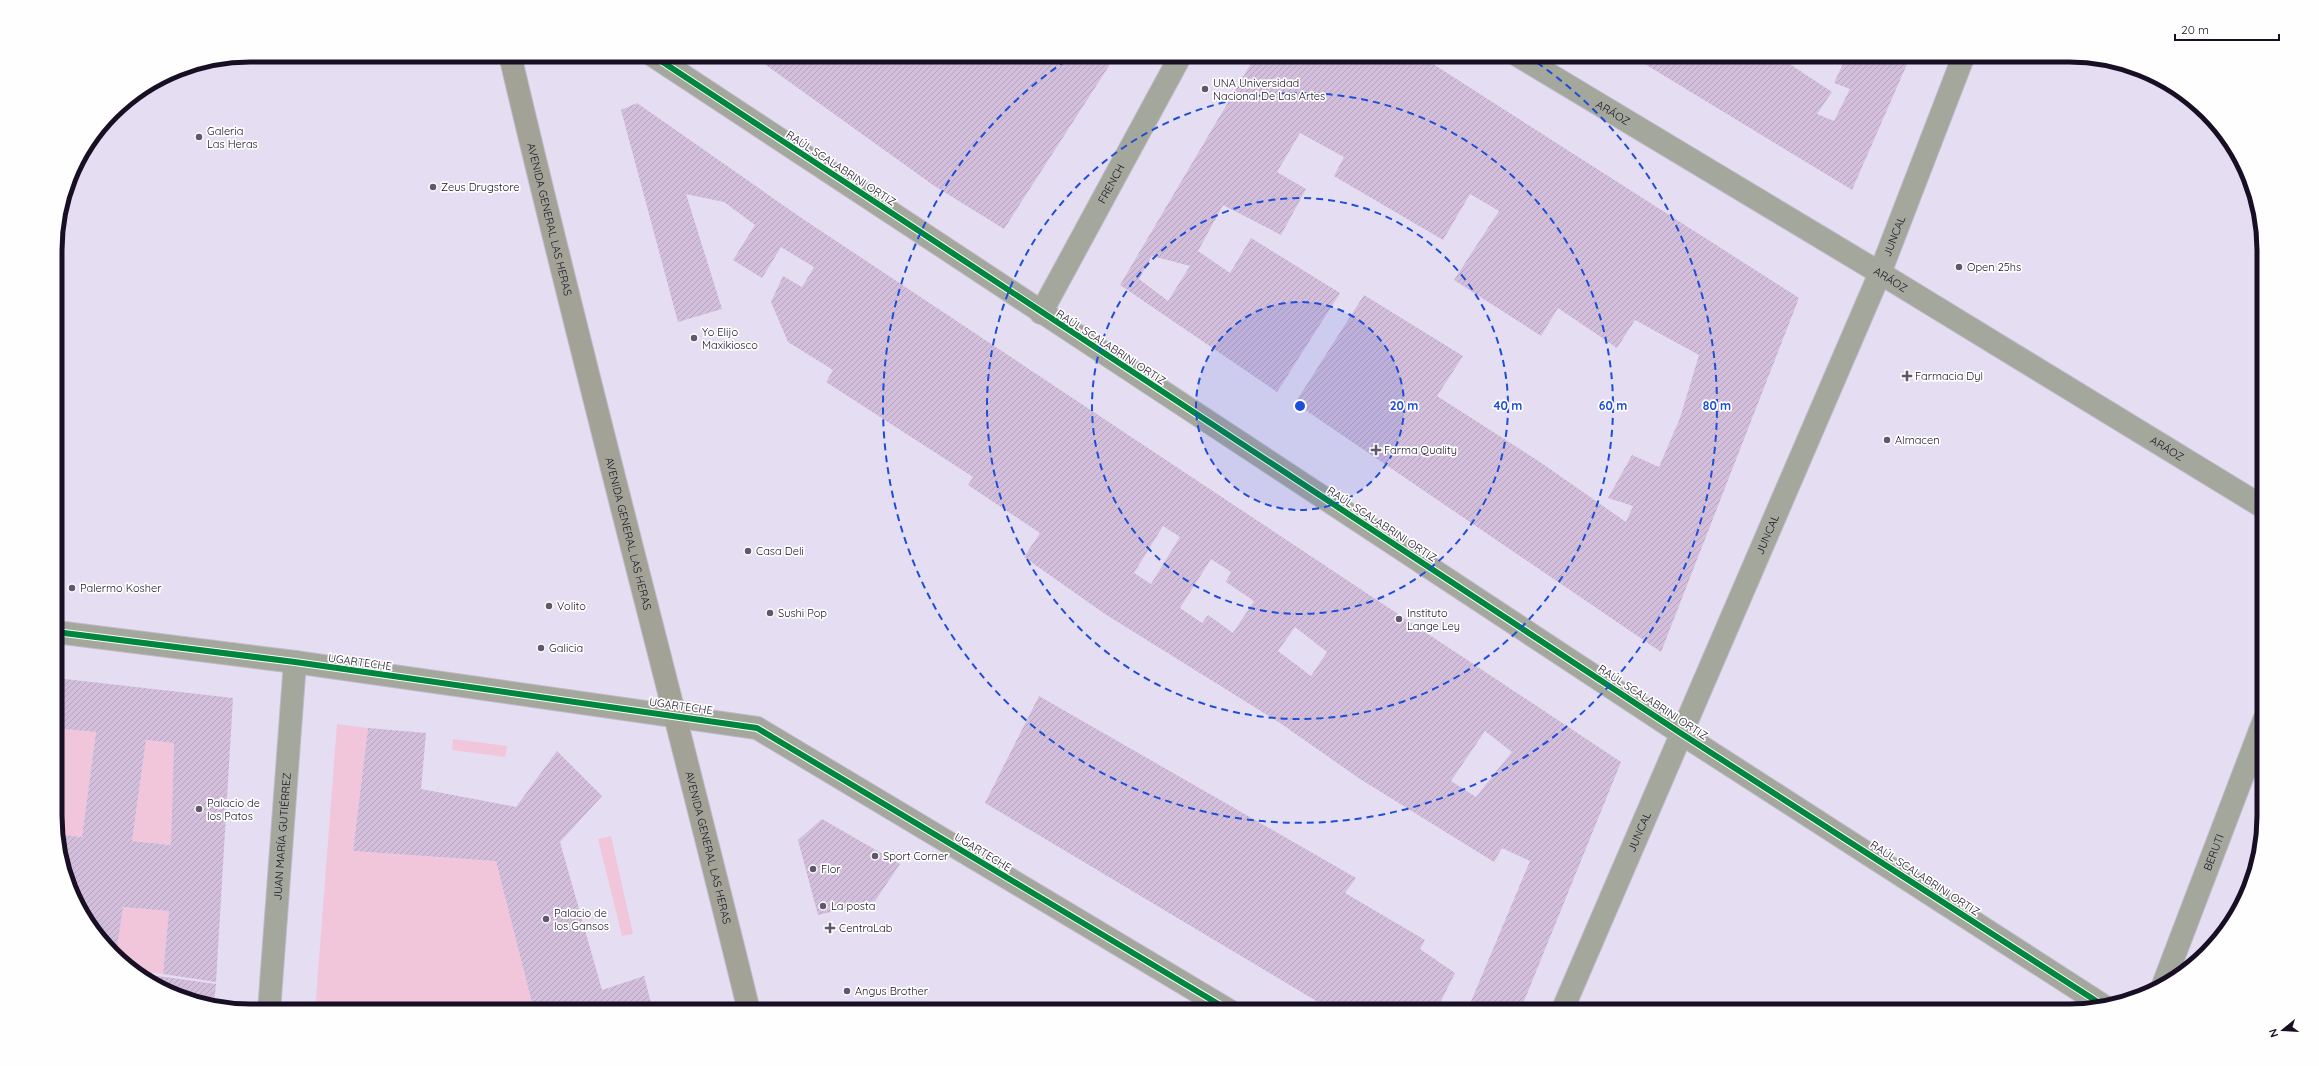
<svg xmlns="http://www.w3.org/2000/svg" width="2319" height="1066" font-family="Quicksand,sans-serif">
  <defs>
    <pattern id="building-hatch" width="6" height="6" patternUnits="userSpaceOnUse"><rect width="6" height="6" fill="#d3bfdb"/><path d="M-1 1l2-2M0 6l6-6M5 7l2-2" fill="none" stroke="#b4a3bc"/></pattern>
  </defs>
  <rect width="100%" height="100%" fill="#e5ddf2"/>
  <path fill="#f2c6da" d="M 337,724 L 368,728 L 353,851 L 496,861 L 534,1011 L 315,1011 Z
    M 65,729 L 96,732 L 82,837 L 57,834 L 57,784 Z
    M 453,739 L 507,746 L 505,757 L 452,750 Z
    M 146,740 L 174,743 L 171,845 L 132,841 Z
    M 611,836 L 633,934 L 622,936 L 598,839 Z
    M 123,907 L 169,911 L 163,974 L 132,971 L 116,955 Z"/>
  <path fill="url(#building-hatch)" fill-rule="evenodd" d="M 752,55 L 1116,55 L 1004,229 L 933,185 Z
    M 1256,55 L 1419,55 L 1799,298 L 1661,652 L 1295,403 L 1364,295 L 1463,356 L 1437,396 L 1537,460 L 1626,522 L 1633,506 L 1608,498 L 1632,455 L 1659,467 L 1680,418 L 1699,355 L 1635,320 L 1617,348 L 1558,308 L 1541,336 L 1454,280 L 1499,211 L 1470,194 L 1443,240 L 1334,176 L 1344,157 L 1300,133 L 1277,172 L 1306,189 L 1281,235 L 1223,205 L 1198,251 L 1230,273 L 1251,238 L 1340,293 L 1277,392 L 1120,285 ZM 1152,256 L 1190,266 L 1168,301 L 1139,279 Z
    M 1630,55 L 1776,55 L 1832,92 L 1817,114 L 1834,121 L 1850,89 L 1834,83 L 1847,55 L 1911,55 L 1852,190 Z
    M 637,103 L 800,217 L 1621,762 L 1520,1011 L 1467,1011 L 1530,861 L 1502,848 L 1494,862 L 1360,779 L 1280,723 L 1105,614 L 1024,557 L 1040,533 L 968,485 L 973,477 L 826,382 L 833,370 L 788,342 L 771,302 L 783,276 L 802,287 L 814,267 L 781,247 L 762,278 L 733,260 L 755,225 L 724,202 L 686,194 L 722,309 L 678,322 L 621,110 ZM 1163,526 L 1180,537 L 1151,584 L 1134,573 ZM 1211,559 L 1231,572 L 1226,582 L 1254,601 L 1233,633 L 1208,615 L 1202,623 L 1180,608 ZM 1295,627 L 1327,652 L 1311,676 L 1278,651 ZM 1485,731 L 1512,752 L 1476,797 L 1451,781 Z
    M 56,678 L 233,698 L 216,982 L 163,974 L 169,911 L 123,907 L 116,955 L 95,934 L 70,890 L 57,841 L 57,834 L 82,837 L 96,732 L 65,729 L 57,778 ZM 146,740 L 174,743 L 171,845 L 132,841 Z
    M 1039,696 L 1356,878 L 1345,893 L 1425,940 L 1420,949 L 1455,973 L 1436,1011 L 1333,1011 L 985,803 Z
    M 368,728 L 426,733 L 421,789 L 516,807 L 557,751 L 602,796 L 560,842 L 602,990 L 644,976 L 653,1011 L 534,1011 L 496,861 L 353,851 Z
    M 822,819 L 900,864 L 875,901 L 818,915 L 798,840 Z
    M 136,973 L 216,984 L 214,1004 L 175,996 Z"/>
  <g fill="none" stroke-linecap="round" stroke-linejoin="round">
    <g stroke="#c1bacb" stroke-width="24">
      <g id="street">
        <path d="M 652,55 L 1682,734 L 2104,1006"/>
        <path id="s1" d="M 1517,55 L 1880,273 L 2263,507"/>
        <path id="s2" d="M 1041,313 L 1181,55"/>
        <path d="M 56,632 L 295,662 L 757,728 L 1230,1011"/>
        <path id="s3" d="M 2163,985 L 2264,720"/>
        <path id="s4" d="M 269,1011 L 295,662"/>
        <path id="s5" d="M 1562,1011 L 1880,273 L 1964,55"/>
      </g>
    </g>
    <g stroke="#c1bacb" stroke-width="24">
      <g id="secondary">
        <path id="s6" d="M 510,55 C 585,375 671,692 749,1011"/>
      </g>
    </g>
    <use href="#street" stroke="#a4a79c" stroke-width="22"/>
    <use href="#secondary" stroke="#a2a396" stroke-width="22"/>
    <g stroke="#fefefe" stroke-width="8">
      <path id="cycleway" d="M 652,55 L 1682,734 L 2104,1006
        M 56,632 L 295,662 L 757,728 L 1230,1011"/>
    </g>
    <use href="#cycleway" stroke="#00873e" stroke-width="6"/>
  </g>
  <circle cx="1300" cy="406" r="104" fill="#1d4ed8" fill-opacity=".12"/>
  <g fill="none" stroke="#1d4ed8" stroke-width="2" stroke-dasharray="7 5">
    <circle cx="1300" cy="406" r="104"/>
    <circle cx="1300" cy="406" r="208"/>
    <circle cx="1300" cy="406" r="313"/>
    <path d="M1527 56A417 417 0 1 1 1073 56"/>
  </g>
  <g fill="#60576d" stroke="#fefefe" stroke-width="1.5">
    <circle cx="1205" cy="89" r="4"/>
    <circle cx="199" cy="137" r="4"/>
    <circle cx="433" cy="187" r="4"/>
    <circle cx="1959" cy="267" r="4"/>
    <circle cx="694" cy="338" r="4"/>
    <path d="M1905 370h4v4h4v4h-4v4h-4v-4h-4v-4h4z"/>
    <circle cx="1887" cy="440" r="4"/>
    <path d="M1374 444h4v4h4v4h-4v4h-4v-4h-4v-4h4z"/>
    <circle cx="748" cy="551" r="4"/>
    <circle cx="72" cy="588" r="4"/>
    <circle cx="549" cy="606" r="4"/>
    <circle cx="770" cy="613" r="4"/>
    <circle cx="1399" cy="619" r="4"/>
    <circle cx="541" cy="648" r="4"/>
    <circle cx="199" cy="809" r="4"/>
    <circle cx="875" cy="856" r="4"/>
    <circle cx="813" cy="869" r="4"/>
    <circle cx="823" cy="906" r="4"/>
    <circle cx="546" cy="919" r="4"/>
    <path d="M828 922h4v4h4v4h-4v4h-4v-4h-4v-4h4z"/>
    <circle cx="847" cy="991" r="4"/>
  </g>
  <g text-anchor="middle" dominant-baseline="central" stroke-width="3.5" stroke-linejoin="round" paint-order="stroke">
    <g font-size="11" fill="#180f25" stroke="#fefefe" text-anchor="start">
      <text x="1213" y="83">UNA Universidad<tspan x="1213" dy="13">Nacional De Las Artes</tspan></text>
      <text x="207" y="131">Galeria<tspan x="207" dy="13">Las Heras</tspan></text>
      <text x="441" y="187">Zeus Drugstore</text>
      <text x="1967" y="267">Open 25hs</text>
      <text x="702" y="332">Yo Elijo<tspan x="702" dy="13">Maxikiosco</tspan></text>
      <text x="1915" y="376">Farmacia Dyl</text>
      <text x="1895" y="440">Almacen</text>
      <text x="1384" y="450">Farma Quality</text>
      <text x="756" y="551">Casa Deli</text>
      <text x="80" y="588">Palermo Kosher</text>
      <text x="557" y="606">Volito</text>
      <text x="778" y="613">Sushi Pop</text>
      <text x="1407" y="613">Instituto<tspan x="1407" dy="13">Lange Ley</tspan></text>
      <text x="549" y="648">Galicia</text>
      <text x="207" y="803">Palacio de<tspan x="207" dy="13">los Patos</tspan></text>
      <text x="883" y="856">Sport Corner</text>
      <text x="821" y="869">Flor</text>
      <text x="831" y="906">La posta</text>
      <text x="554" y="913">Palacio de<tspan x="554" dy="13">los Gansos</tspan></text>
      <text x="839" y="928">CentraLab</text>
      <text x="855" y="991">Angus Brother</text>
    </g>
    <g font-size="11" fill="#180f25" stroke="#fefefe">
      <text stroke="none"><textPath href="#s1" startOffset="112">ARÁOZ</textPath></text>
      <text transform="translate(841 168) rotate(33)">RAÚL SCALABRINI ORTIZ</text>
      <text stroke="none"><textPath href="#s2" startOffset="147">FRENCH</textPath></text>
      <text stroke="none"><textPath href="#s6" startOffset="169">AVENIDA GENERAL LAS HERAS</textPath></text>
      <text stroke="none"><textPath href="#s5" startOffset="843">JUNCAL</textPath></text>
      <text stroke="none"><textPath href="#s1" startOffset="436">ARÁOZ</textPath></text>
      <text transform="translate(1111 347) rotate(33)">RAÚL SCALABRINI ORTIZ</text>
      <text stroke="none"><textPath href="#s1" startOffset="760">ARÁOZ</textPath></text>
      <text transform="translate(1382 524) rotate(33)">RAÚL SCALABRINI ORTIZ</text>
      <text stroke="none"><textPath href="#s6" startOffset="493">AVENIDA GENERAL LAS HERAS</textPath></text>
      <text stroke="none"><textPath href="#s5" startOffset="519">JUNCAL</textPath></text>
      <text transform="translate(360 662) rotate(8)">UGARTECHE</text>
      <text transform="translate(1653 702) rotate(33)">RAÚL SCALABRINI ORTIZ</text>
      <text transform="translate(681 706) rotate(8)">UGARTECHE</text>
      <text stroke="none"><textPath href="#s5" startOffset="195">JUNCAL</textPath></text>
      <text stroke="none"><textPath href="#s4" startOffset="175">JUAN MARÍA GUTIÉRREZ</textPath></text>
      <text stroke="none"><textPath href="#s6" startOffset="817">AVENIDA GENERAL LAS HERAS</textPath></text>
      <text transform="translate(983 852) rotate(31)">UGARTECHE</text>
      <text stroke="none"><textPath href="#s3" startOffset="142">BERUTI</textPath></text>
      <text transform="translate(1925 878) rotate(33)">RAÚL SCALABRINI ORTIZ</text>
    </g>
  </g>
  <path d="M0 0H2319V1066H0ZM250 62H2069A188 188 0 0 1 2257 250V816A188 188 0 0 1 2069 1004H250A188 188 0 0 1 62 816V250A188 188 0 0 1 250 62Z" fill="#fefefe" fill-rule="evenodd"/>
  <path fill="none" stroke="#180f25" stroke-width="5" d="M250 62H2069A188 188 0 0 1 2257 250V816A188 188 0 0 1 2069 1004H250A188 188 0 0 1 62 816V250A188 188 0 0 1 250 62Z"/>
  <circle cx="1300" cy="406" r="6" fill="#1d4ed8" stroke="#fefefe" stroke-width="2"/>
  <g font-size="12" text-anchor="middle" font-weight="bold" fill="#1d4ed8" stroke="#fefefe" stroke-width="3.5" stroke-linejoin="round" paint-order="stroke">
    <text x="1404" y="410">20 m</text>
    <text x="1508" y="410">40 m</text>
    <text x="1613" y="410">60 m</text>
    <text x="1717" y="410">80 m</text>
  </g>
  <g transform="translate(2283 1030) rotate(252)" stroke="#fefefe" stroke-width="3" paint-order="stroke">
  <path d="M0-3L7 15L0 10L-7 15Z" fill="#180f25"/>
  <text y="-6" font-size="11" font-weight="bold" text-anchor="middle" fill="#180f25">N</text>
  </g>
  <path d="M2175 34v6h104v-6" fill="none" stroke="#180f25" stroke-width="2"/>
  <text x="2181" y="34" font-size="12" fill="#180f25" stroke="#fefefe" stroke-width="3" paint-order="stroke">20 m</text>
</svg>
